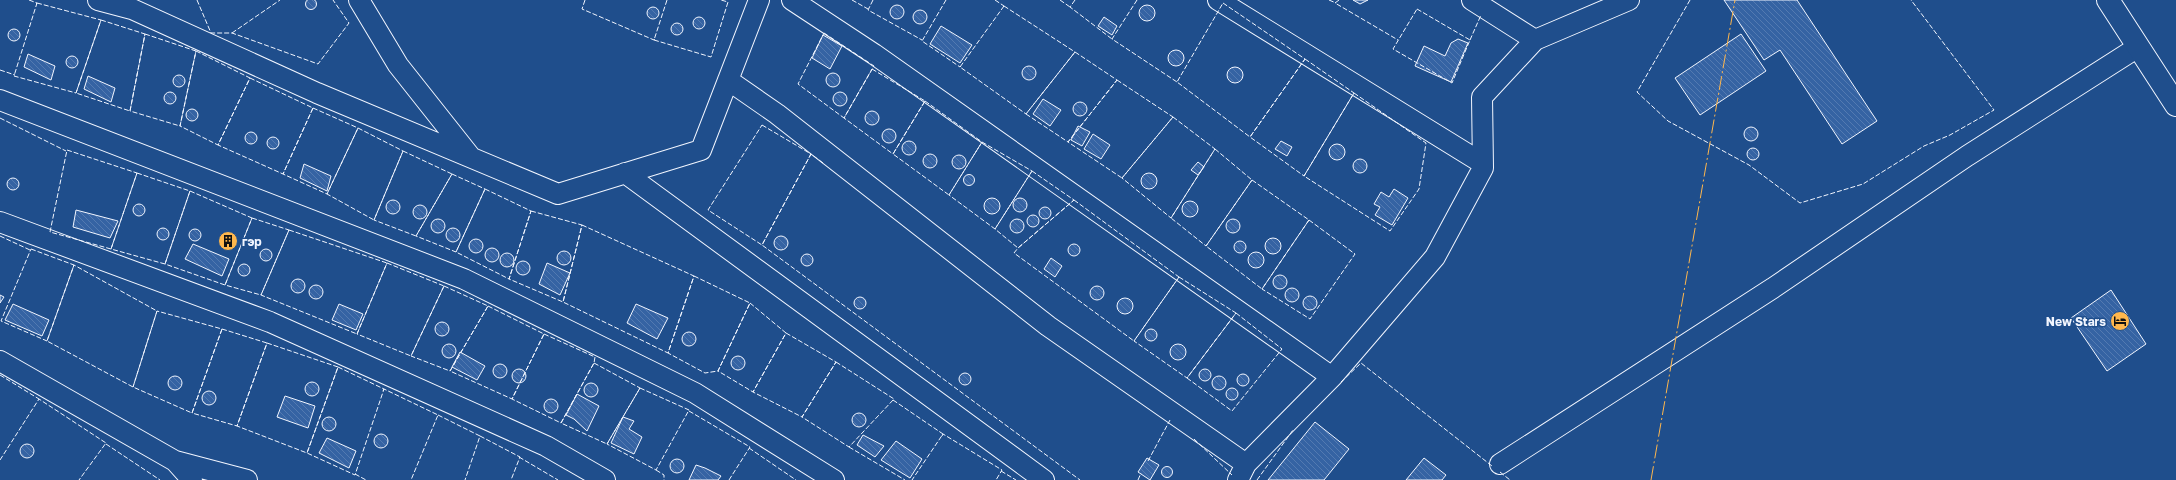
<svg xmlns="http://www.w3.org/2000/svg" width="2176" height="480" font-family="'Golos Text',sans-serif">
  <defs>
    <pattern id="building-back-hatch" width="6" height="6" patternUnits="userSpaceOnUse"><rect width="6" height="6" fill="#3563a3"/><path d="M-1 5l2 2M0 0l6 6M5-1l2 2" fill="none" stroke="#537ab1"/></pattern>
  </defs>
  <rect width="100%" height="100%" fill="#1f4e8c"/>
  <path fill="url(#building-back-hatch)" stroke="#f2f6ff" d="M305.5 4a5.5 5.5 0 1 1 11 0a5.5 5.5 0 1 1-11 0Z
    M 1353,0 L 1368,0 L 1360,4 Z
    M 1724,0 L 1797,0 L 1877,121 L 1842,144 L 1780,50 L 1764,60 Z
    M1139 13a8 8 0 1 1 16 0a8 8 0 1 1-16 0Z
    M890 12a7 7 0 1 1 14 0a7 7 0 1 1-14 0Z
    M647 13a6 6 0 1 1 12 0a6 6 0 1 1-12 0Z
    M913 17a7 7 0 1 1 14 0a7 7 0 1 1-14 0Z
    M 1104,17 L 1117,26 L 1112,35 L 1098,26 Z
    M693 23a6 6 0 1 1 12 0a6 6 0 1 1-12 0Z
    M671 29a6 6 0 1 1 12 0a6 6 0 1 1-12 0Z
    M 941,26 L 972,45 L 960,63 L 930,44 Z
    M8 35a6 6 0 1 1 12 0a6 6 0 1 1-12 0Z
    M 1741,34 L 1766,71 L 1700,115 L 1675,78 Z
    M 823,35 L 842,46 L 830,69 L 812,58 Z
    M 1458,39 L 1468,43 L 1451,82 L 1415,66 L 1424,46 L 1445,56 L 1451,43 Z
    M1168 58a8 8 0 1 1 16 0a8 8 0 1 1-16 0Z
    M 28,54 L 55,66 L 51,80 L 24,67 Z
    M66 62a6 6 0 1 1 12 0a6 6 0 1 1-12 0Z
    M1022 73a7 7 0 1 1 14 0a7 7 0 1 1-14 0Z
    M1227 75a8 8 0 1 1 16 0a8 8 0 1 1-16 0Z
    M826 80a7 7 0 1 1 14 0a7 7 0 1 1-14 0Z
    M173 81a6 6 0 1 1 12 0a6 6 0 1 1-12 0Z
    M 88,76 L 115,88 L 111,102 L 84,89 Z
    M164 98a6 6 0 1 1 12 0a6 6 0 1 1-12 0Z
    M833 99a7 7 0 1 1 14 0a7 7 0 1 1-14 0Z
    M 1043,99 L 1061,110 L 1050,126 L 1033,114 Z
    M1073 109a7 7 0 1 1 14 0a7 7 0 1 1-14 0Z
    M186 115a6 6 0 1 1 12 0a6 6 0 1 1-12 0Z
    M865 118a7 7 0 1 1 14 0a7 7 0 1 1-14 0Z
    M 1078,126 L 1090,132 L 1082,146 L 1071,140 Z
    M1744 134a7 7 0 1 1 14 0a7 7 0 1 1-14 0Z
    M882 136a7 7 0 1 1 14 0a7 7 0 1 1-14 0Z
    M245 138a6 6 0 1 1 12 0a6 6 0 1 1-12 0Z
    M 1093,134 L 1110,145 L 1101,159 L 1084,149 Z
    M267 143a6 6 0 1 1 12 0a6 6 0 1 1-12 0Z
    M 1281,141 L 1292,147 L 1287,156 L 1275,149 Z
    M902 148a7 7 0 1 1 14 0a7 7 0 1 1-14 0Z
    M1329 152a8 8 0 1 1 16 0a8 8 0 1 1-16 0Z
    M1747 154a6 6 0 1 1 12 0a6 6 0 1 1-12 0Z
    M923 161a7 7 0 1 1 14 0a7 7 0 1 1-14 0Z
    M952 162a7 7 0 1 1 14 0a7 7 0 1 1-14 0Z
    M1353 166a7 7 0 1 1 14 0a7 7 0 1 1-14 0Z
    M 1198,162 L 1204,167 L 1198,175 L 1191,170 Z
    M 304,164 L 331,176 L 327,191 L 300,178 Z
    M1141 181a8 8 0 1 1 16 0a8 8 0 1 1-16 0Z
    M963.5 180a5.5 5.5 0 1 1 11 0a5.5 5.5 0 1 1-11 0Z
    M7 184a6 6 0 1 1 12 0a6 6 0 1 1-12 0Z
    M 1394,189 L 1408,198 L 1392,225 L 1375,215 L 1380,207 L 1374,204 L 1381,192 L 1389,197 Z
    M1013 205a7 7 0 1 1 14 0a7 7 0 1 1-14 0Z
    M984 206a8 8 0 1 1 16 0a8 8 0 1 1-16 0Z
    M386 207a7 7 0 1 1 14 0a7 7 0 1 1-14 0Z
    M1182 209a8 8 0 1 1 16 0a8 8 0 1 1-16 0Z
    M133 210a6 6 0 1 1 12 0a6 6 0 1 1-12 0Z
    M413 212a7 7 0 1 1 14 0a7 7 0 1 1-14 0Z
    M1039 213a6 6 0 1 1 12 0a6 6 0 1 1-12 0Z
    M 76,210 L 118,221 L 110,238 L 73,227 Z
    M1027 221a6 6 0 1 1 12 0a6 6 0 1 1-12 0Z
    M1226 226a7 7 0 1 1 14 0a7 7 0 1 1-14 0Z
    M431 226a7 7 0 1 1 14 0a7 7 0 1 1-14 0Z
    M1010 226a7 7 0 1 1 14 0a7 7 0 1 1-14 0Z
    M446 235a7 7 0 1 1 14 0a7 7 0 1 1-14 0Z
    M157 234a6 6 0 1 1 12 0a6 6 0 1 1-12 0Z
    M189 235a6 6 0 1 1 12 0a6 6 0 1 1-12 0Z
    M222 241a6 6 0 1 1 12 0a6 6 0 1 1-12 0Z
    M774 243a7 7 0 1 1 14 0a7 7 0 1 1-14 0Z
    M1265 246a8 8 0 1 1 16 0a8 8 0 1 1-16 0Z
    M469 246a7 7 0 1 1 14 0a7 7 0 1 1-14 0Z
    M1234 247a6 6 0 1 1 12 0a6 6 0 1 1-12 0Z
    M1068 250a6 6 0 1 1 12 0a6 6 0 1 1-12 0Z
    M 193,244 L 229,259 L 222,276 L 185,259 Z
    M485 255a7 7 0 1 1 14 0a7 7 0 1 1-14 0Z
    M260 255a6 6 0 1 1 12 0a6 6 0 1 1-12 0Z
    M557 258a7 7 0 1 1 14 0a7 7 0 1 1-14 0Z
    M1248 260a8 8 0 1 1 16 0a8 8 0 1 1-16 0Z
    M500 260a7 7 0 1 1 14 0a7 7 0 1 1-14 0Z
    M801 260a6 6 0 1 1 12 0a6 6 0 1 1-12 0Z
    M 1051,258 L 1062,266 L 1055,277 L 1044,269 Z
    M516 268a7 7 0 1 1 14 0a7 7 0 1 1-14 0Z
    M 547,263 L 570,273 L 560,295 L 539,284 Z
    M238 270a6 6 0 1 1 12 0a6 6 0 1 1-12 0Z
    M1273 282a7 7 0 1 1 14 0a7 7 0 1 1-14 0Z
    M291 286a7 7 0 1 1 14 0a7 7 0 1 1-14 0Z
    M309 292a7 7 0 1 1 14 0a7 7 0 1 1-14 0Z
    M1090 293a7 7 0 1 1 14 0a7 7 0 1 1-14 0Z
    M1285 295a7 7 0 1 1 14 0a7 7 0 1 1-14 0Z
    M 2111,290 L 2146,344 L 2107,371 L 2071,318 Z
    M 0,295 L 4,297 L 0,303 Z
    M1303 303a7 7 0 1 1 14 0a7 7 0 1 1-14 0Z
    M854 303a6 6 0 1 1 12 0a6 6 0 1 1-12 0Z
    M1117 306a8 8 0 1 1 16 0a8 8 0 1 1-16 0Z
    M 13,304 L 49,320 L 42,336 L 5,320 Z
    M 339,304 L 363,314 L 356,330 L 332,320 Z
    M 636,304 L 668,318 L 657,339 L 627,323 Z
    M435 329a7 7 0 1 1 14 0a7 7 0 1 1-14 0Z
    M1145 335a6 6 0 1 1 12 0a6 6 0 1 1-12 0Z
    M682 339a7 7 0 1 1 14 0a7 7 0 1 1-14 0Z
    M442 351a7 7 0 1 1 14 0a7 7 0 1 1-14 0Z
    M1170 352a8 8 0 1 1 16 0a8 8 0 1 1-16 0Z
    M 460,352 L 485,366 L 477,380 L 452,367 Z
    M731 363a7 7 0 1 1 14 0a7 7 0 1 1-14 0Z
    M493 371a7 7 0 1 1 14 0a7 7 0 1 1-14 0Z
    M1199 375a6 6 0 1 1 12 0a6 6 0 1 1-12 0Z
    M512 376a7 7 0 1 1 14 0a7 7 0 1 1-14 0Z
    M959 379a6 6 0 1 1 12 0a6 6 0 1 1-12 0Z
    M1237 380a6 6 0 1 1 12 0a6 6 0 1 1-12 0Z
    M1212 383a7 7 0 1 1 14 0a7 7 0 1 1-14 0Z
    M168 383a7 7 0 1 1 14 0a7 7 0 1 1-14 0Z
    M305 389a7 7 0 1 1 14 0a7 7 0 1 1-14 0Z
    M584 390a7 7 0 1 1 14 0a7 7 0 1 1-14 0Z
    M1226 394a6 6 0 1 1 12 0a6 6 0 1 1-12 0Z
    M202 398a7 7 0 1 1 14 0a7 7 0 1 1-14 0Z
    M 577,394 L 599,406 L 587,431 L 574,419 L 566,415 Z
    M 285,396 L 315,406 L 308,428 L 277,417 Z
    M544 406a7 7 0 1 1 14 0a7 7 0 1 1-14 0Z
    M852 420a7 7 0 1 1 14 0a7 7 0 1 1-14 0Z
    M322 424a7 7 0 1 1 14 0a7 7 0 1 1-14 0Z
    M 623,417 L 634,421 L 629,429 L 642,437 L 634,454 L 611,443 Z
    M 1315,422 L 1349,449 L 1324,480 L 1268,480 Z
    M374 441a7 7 0 1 1 14 0a7 7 0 1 1-14 0Z
    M 863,435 L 884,446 L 875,457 L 857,445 Z
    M 327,438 L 356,451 L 349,468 L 319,453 Z
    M 896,441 L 922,459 L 910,478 L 881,460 Z
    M20 451a7 7 0 1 1 14 0a7 7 0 1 1-14 0Z
    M 1147,458 L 1159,465 L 1150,480 L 1138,472 Z
    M 1424,458 L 1446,475 L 1442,480 L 1406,480 Z
    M670 466a7 7 0 1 1 14 0a7 7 0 1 1-14 0Z
    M 696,465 L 705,468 L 721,476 L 718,480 L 689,480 Z
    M1161.5 472a5.5 5.5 0 1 1 11 0a5.5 5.5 0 1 1-11 0Z"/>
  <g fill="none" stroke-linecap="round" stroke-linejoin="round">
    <g stroke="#f2f6ff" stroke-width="22">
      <path id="minor" d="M 98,0 L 132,9 L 317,93 L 558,194 L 701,150 L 759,0
        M 359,0 L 398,65 L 470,156
        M 792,0 L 874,54 L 1332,377
        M 1218,0 L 1482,163
        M 1472,0 L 1535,40
        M 728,80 L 777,114 L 1048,326 L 1246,464
        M 0,100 L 464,279 L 695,393 L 834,480
        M 625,173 L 1044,480
        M 0,222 L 270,322 L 546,446 L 605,480
        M 0,361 L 175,461 L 192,480
        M 175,461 L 247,480
        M 1500,464 L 1773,288 L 1967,156 L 2138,47
        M 1238,480 L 1246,464 L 1332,377 L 1435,257 L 1483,168 L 1482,97 L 1535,40 L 1629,0"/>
    </g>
    <g stroke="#f2f6ff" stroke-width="24">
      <path id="highway" d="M 2108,0 L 2176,105"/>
    </g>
    <use href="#minor" stroke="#1f4e8c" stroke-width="20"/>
    <use href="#highway" stroke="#1f4e8c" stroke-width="22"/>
    <path stroke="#f2f6ff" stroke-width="1" stroke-dasharray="5 2" stroke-linecap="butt" d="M 29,0 L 37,3 L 36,4
      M 197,0 L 211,33 L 232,33 L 318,64 L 349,23 L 333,0
      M 585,0 L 582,9 L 654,40 L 655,38
      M 667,0 L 654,40 L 711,57 L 728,2 L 721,0
      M 852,0 L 868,9
      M 873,0 L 868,10 L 922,40
      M 946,0 L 922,41 L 960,67 L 961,66
      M 995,0 L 1004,6 L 1003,7
      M 1060,0 L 1070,7
      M 1075,0 L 1070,7 L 1112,39
      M 1137,0 L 1112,39 L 1177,82 L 1178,80
      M 1329,0 L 1336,3
      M 1339,0 L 1335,3 L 1398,40
      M 1690,0 L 1637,92 L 1668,121 L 1749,165 L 1800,203 L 1863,184 L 1924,146 L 1950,135 L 1994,110 L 1911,0
      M 37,3 L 101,20 L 76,93 L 14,76 Z
      M 1223,3 L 1305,59 L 1250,137 L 1177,82 Z
      M 1004,6 L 1075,52 L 1026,114 L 960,67 Z
      M 1417,9 L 1470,40 L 1452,83 L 1393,49 Z
      M 101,20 L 145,34 L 130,111 L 76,93 Z
      M 232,33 L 280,0
      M 824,33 L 874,66 L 844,118 L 798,84 Z
      M 145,34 L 196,51 L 180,126 L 130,111 Z
      M 1470,40 L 1481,15
      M 196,51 L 250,78 L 218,145 L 180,126 Z
      M 1075,52 L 1117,80 L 1068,142 L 1026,114 Z
      M 1305,59 L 1354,93 L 1304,176 L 1250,137 Z
      M 872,69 L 925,101 L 893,154 L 844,118 Z
      M 0,70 L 15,75
      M 250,78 L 313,108 L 283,174 L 218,145 Z
      M 1117,80 L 1173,117 L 1122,178 L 1068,142 Z
      M 1354,93 L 1426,143 L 1419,189 L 1390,231 L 1304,176 Z
      M 925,101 L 982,142 L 949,195 L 893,154 Z
      M 313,108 L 358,128 L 327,194 L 283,174 Z
      M 1173,117 L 1215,149 L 1171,218 L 1122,178 Z
      M 0,118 L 66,151
      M 762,125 L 811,154 L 762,245 L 708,210 Z
      M 358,128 L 403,151 L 374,220 L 327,194 Z
      M 982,142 L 1032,171 L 995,229 L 949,195 Z
      M 1215,149 L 1252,180 L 1206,246 L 1171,218 Z
      M 67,150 L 137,173 L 111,249 L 50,232 Z
      M 403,151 L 452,174 L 416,236 L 374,220 Z
      M 823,163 L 811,154 L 762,245 L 1080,480
      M 1032,171 L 1074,200 L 1018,248 L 995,229 Z
      M 137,173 L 190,191 L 165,264 L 111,249 Z
      M 452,174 L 485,189 L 456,252 L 416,236 Z
      M 1252,180 L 1309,220 L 1262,289 L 1206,246 Z
      M 485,189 L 531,211 L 509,279 L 456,252 Z
      M 190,191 L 252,218 L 225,285 L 165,264 Z
      M 1074,200 L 1179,277 L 1134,341 L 1014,253 L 1018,248 Z
      M 531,211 L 582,225 L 563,302 L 509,279 Z
      M 252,218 L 289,230 L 261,295 L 225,285 Z
      M 1309,220 L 1355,254 L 1310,319 L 1262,289 Z
      M 582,225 L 694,276 L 668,353 L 563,302 Z
      M 289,230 L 387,263 L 357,334 L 261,295 Z
      M 0,236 L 30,250
      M 31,249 L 74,265 L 47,341 L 1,321 Z
      M 387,263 L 444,286 L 411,356 L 357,334 Z
      M 694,276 L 750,303 L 718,371 L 705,373 L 668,353 Z
      M 1179,277 L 1236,313 L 1187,378 L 1134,341 Z
      M 444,286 L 488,306 L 450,371 L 411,356 Z
      M 750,303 L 786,333 L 753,392 L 718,371 Z
      M 488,306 L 544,334 L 512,399 L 450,371 Z
      M 1236,313 L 1282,349 L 1232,411 L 1187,378 Z
      M 222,329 L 267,343 L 237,426 L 192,413 Z
      M 786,333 L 836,362 L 802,417 L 753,392 Z
      M 544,334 L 595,357 L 594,363 L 561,423 L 512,399 Z
      M 267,343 L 338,367 L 307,453 L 237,426 Z
      M 836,362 L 894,399 L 849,447 L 802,417 Z
      M 594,363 L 640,388 L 607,444 L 561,423 Z
      M 338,367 L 384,389 L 355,475 L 307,453 Z
      M 0,375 L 39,399
      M 1341,382 L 1361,363 L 1492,466
      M 133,387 L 157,311 L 222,329 L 192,413 L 133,387 L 47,341 L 74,265 L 157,311 L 133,387
      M 640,388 L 689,410 L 656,470 L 607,444 Z
      M 383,391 L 384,389 L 438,415 L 411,480
      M 893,400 L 943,434 L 912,480
      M 689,411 L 750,447 L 729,480
      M 438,415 L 480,436 L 465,480
      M 480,436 L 520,457 L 511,480
      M 942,436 L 943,434 L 1002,470 L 996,480
      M 1194,439 L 1232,475
      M 106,444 L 160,480
      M 849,447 L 905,480
      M 749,448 L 796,480
      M 519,457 L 558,480
      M 0,460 L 39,399 L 106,443 L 79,480
      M 1148,461 L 1170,420
      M 656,470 L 664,475 L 664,480
      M 1001,471 L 1016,480
      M 1500,472 L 1510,480
      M 355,474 L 366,480
      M 1138,480 L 1141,473
      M 1257,480 L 1293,430"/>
    <path stroke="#ffb74d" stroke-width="1" stroke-dasharray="14 3 2 3" stroke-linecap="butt" d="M 1651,480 L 1735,0"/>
  </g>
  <defs>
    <g id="building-disc" transform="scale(1)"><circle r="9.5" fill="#ffb74d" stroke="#1f4e8c"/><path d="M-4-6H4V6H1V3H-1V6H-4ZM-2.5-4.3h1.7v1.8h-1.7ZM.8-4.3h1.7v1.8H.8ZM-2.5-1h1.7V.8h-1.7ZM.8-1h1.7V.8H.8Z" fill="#111"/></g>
    <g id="hotel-disc" transform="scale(1)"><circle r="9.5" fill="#ffb74d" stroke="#1f4e8c"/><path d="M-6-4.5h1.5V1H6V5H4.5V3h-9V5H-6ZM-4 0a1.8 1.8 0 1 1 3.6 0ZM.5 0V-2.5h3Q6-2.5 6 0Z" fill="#111"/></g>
  </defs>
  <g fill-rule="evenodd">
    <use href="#building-disc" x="228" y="241"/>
    <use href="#hotel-disc" x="2120" y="321"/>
  </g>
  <g text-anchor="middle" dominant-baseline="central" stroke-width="3" stroke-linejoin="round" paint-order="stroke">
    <g font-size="12" font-weight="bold" fill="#f2f6ff" stroke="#1f4e8c" text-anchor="start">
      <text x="242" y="241">гэр</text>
      <text x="2106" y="321" text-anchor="end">New Stars</text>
    </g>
  </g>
</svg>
